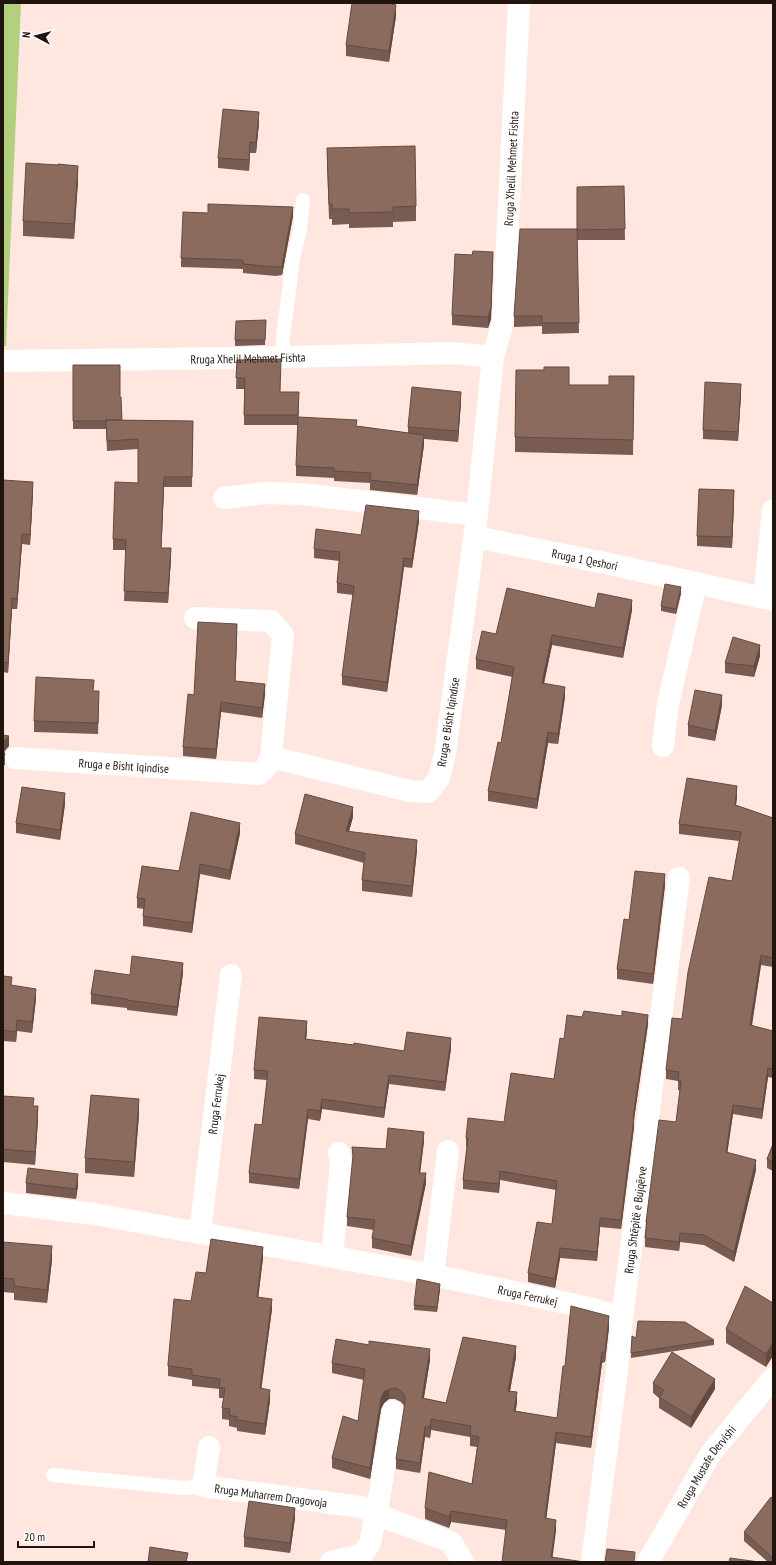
<svg xmlns="http://www.w3.org/2000/svg" width="776" height="1565" font-family="'PT Sans Narrow',sans-serif">
  <rect width="100%" height="100%" fill="#ffe7df"/>
  <path fill="#b3d080" d="M 3,3 L 21,3 L 6,346 L 3,346 Z"/>
  <g fill="none" stroke-linecap="round" stroke-linejoin="round">
    <path stroke="#fff" stroke-width="14" d="M 282,356 L 283,337 L 293,259 L 300,230 L 303,200
      M 53,1475 L 184,1488 L 203,1486"/>
    <g stroke="#fff" stroke-width="22">
      <path id="s1" d="M 493,357 L 503,321 L 519,3"/>
      <path id="s2" d="M 3,361 L 242,358 L 453,353 L 493,357 L 476,524 L 445,754 L 439,778 L 428,792 L 410,791 L 271,757"/>
      <path d="M 224,498 L 265,493 L 301,494 L 477,515"/>
      <path id="s3" d="M 475,537 L 605,563 L 773,600"/>
      <path d="M 764,598 L 773,510"/>
      <path d="M 663,746 L 668,704 L 696,583"/>
      <path id="s4" d="M 15,758 L 259,774 L 266,768 L 271,757 L 283,635 L 271,621 L 195,618"/>
      <path id="s5" d="M 3,1203 L 94,1214 L 433,1275 L 590,1308 L 622,1318"/>
      <path id="s6" d="M 200,1232 L 231,975"/>
      <path d="M 332,1256 L 341,1163 L 339,1153"/>
      <path d="M 433,1275 L 448,1151"/>
      <path id="s7" d="M 209,1447 L 203,1486 L 362,1507 L 375,1514 L 451,1542 L 463,1562"/>
      <path d="M 331,1562 L 362,1555 L 370,1543 L 380,1493 L 393,1411"/>
      <path id="s8" d="M 592,1562 L 617,1370 L 622,1318 L 679,878"/>
      <path id="s9" d="M 648,1562 L 711,1453 L 773,1378"/>
    </g>
  </g>
  <path fill="#785c52" d="M 393,3 L 393,5 L 396,16 L 389,62 L 346,56 L 346,45 Z
    M 259,123 L 256,153 L 250,153 L 249,171 L 218,168 L 218,158 Z
    M 327,148 L 416,206 L 416,221 L 393,222 L 393,227 L 349,228 L 349,224 L 332,225 L 332,219 L 329,219 L 327,163 Z
    M 78,181 L 74,239 L 23,236 L 23,221 Z
    M 624,186 L 625,240 L 577,240 L 579,333 L 542,334 L 542,326 L 514,327 L 514,316 L 577,229 Z
    M 208,213 L 293,216 L 282,275 L 276,276 L 243,273 L 243,269 L 181,267 L 181,258 Z
    M 472,255 L 493,263 L 491,319 L 488,328 L 452,325 L 452,315 Z
    M 266,320 L 265,345 L 235,346 L 235,340 Z
    M 237,360 L 280,392 L 299,402 L 298,425 L 244,425 L 244,389 L 236,389 Z
    M 73,365 L 120,397 L 122,420 L 193,421 L 192,487 L 164,487 L 161,548 L 171,558 L 168,603 L 124,601 L 126,550 L 113,550 L 113,539 L 138,483 L 138,449 L 107,451 L 106,429 L 73,429 Z
    M 634,376 L 633,455 L 515,452 L 515,437 L 569,385 L 609,385 Z
    M 741,394 L 738,441 L 703,439 L 703,430 Z
    M 461,402 L 458,442 L 424,439 L 424,445 L 417,495 L 370,490 L 370,483 L 334,481 L 334,478 L 296,476 L 296,466 L 357,426 L 408,433 L 408,427 Z
    M 3,480 L 33,492 L 30,545 L 22,544 L 17,609 L 12,609 L 8,673 L 3,672 Z
    M 734,501 L 732,548 L 697,546 L 697,536 Z
    M 419,521 L 412,568 L 404,567 L 387,692 L 342,685 L 342,676 L 353,595 L 337,593 L 337,583 L 339,561 L 314,558 L 314,549 L 361,535 Z
    M 681,593 L 676,614 L 661,611 L 661,606 Z
    M 595,608 L 632,610 L 623,658 L 552,645 L 544,683 L 565,697 L 558,744 L 548,743 L 537,809 L 488,801 L 488,791 L 501,743 L 512,677 L 476,669 L 476,659 L 496,634 Z
    M 237,634 L 235,681 L 265,694 L 262,718 L 221,712 L 216,759 L 183,756 L 183,747 L 194,695 Z
    M 760,656 L 754,677 L 725,673 L 725,663 Z
    M 94,691 L 99,702 L 98,734 L 34,732 L 34,721 Z
    M 722,705 L 715,741 L 688,736 L 688,725 Z
    M 3,735 L 9,746 L 4,752 L 5,755 L 5,765 L 3,765 Z
    M 737,796 L 736,805 L 773,818 L 773,967 L 761,965 L 752,1026 L 773,1031 L 773,1078 L 768,1077 L 762,1119 L 733,1114 L 727,1153 L 756,1170 L 734,1262 L 704,1245 L 680,1242 L 679,1251 L 645,1247 L 645,1238 L 646,1222 L 676,1122 L 680,1091 L 678,1090 L 678,1081 L 666,1079 L 666,1070 L 682,1019 L 732,881 L 739,841 L 679,834 L 679,824 Z
    M 65,804 L 60,840 L 16,833 L 16,823 Z
    M 353,817 L 349,831 L 417,850 L 412,897 L 362,891 L 362,880 L 364,863 L 295,844 L 295,834 Z
    M 240,833 L 230,880 L 200,874 L 192,933 L 143,926 L 143,916 L 144,909 L 137,908 L 137,898 Z
    M 665,885 L 653,984 L 617,979 L 617,969 L 629,920 Z
    M 183,973 L 177,1016 L 127,1010 L 127,1008 L 91,1004 L 91,994 L 130,975 Z
    M 3,976 L 12,986 L 36,999 L 32,1033 L 17,1031 L 16,1042 L 3,1041 Z
    M 648,1024 L 634,1119 L 634,1127 L 621,1229 L 600,1227 L 597,1261 L 560,1258 L 555,1288 L 528,1282 L 528,1273 L 552,1224 L 556,1190 L 500,1180 L 499,1193 L 463,1189 L 463,1180 L 467,1147 L 466,1147 L 466,1138 L 504,1122 L 554,1079 L 564,1039 Z
    M 307,1031 L 306,1039 L 404,1051 L 451,1048 L 445,1091 L 389,1084 L 384,1118 L 322,1109 L 320,1121 L 308,1119 L 299,1189 L 249,1183 L 249,1173 L 262,1125 L 267,1080 L 254,1079 L 254,1070 Z
    M 3,1096 L 34,1106 L 38,1119 L 35,1165 L 3,1162 Z
    M 139,1114 L 134,1177 L 85,1173 L 85,1158 Z
    M 424,1141 L 420,1173 L 426,1183 L 411,1256 L 372,1248 L 372,1238 L 374,1230 L 347,1226 L 347,1217 L 353,1160 L 352,1147 L 386,1149 Z
    M 773,1144 L 773,1171 L 767,1168 L 767,1159 Z
    M 26,1183 L 78,1185 L 76,1199 L 26,1193 Z
    M 773,1228 L 773,1240 L 772,1240 L 772,1229 Z
    M 3,1242 L 52,1260 L 47,1303 L 14,1300 L 14,1293 L 3,1292 Z
    M 263,1258 L 258,1297 L 272,1309 L 261,1389 L 270,1401 L 265,1435 L 237,1431 L 237,1428 L 229,1426 L 229,1420 L 222,1419 L 222,1408 L 224,1398 L 219,1398 L 219,1389 L 192,1386 L 192,1380 L 168,1376 L 168,1364 L 191,1301 L 206,1273 Z
    M 440,1289 L 437,1312 L 414,1310 L 414,1305 Z
    M 773,1303 L 766,1367 L 726,1343 L 726,1329 Z
    M 609,1327 L 605,1362 L 602,1363 L 591,1448 L 556,1443 L 546,1519 L 556,1531 L 502,1562 L 506,1530 L 451,1522 L 449,1528 L 425,1519 L 425,1508 L 472,1484 L 477,1447 L 470,1446 L 470,1437 L 431,1430 L 430,1438 L 425,1437 L 420,1473 L 396,1469 L 396,1459 L 405,1407 L 401,1402 L 395,1399 L 389,1399 L 384,1403 L 381,1409 L 370,1479 L 332,1468 L 332,1458 L 358,1421 L 364,1380 L 332,1373 L 332,1363 L 430,1360 L 424,1398 L 446,1403 L 516,1357 L 510,1391 L 517,1403 L 515,1411 L 557,1418 L 565,1366 Z
    M 636,1338 L 714,1340 L 714,1345 L 631,1358 L 631,1353 Z
    M 653,1383 L 715,1389 L 691,1428 L 659,1408 L 659,1398 L 653,1393 Z
    M 773,1499 L 773,1562 L 768,1562 L 744,1541 L 744,1532 Z
    M 295,1518 L 290,1553 L 244,1547 L 244,1537 Z"/>
  <path fill="#624b42" d="M 396,5 L 396,16 L 389,62 L 389,51 Z
    M 259,112 L 259,123 L 256,153 L 256,143 Z
    M 250,142 L 250,153 L 249,171 L 249,160 Z
    M 78,166 L 78,181 L 74,239 L 74,224 Z
    M 293,207 L 293,216 L 282,275 L 282,266 Z
    M 493,252 L 491,319 L 488,328 L 488,317 Z
    M 741,384 L 741,394 L 738,441 L 738,432 Z
    M 299,392 L 299,402 L 298,425 L 298,415 Z
    M 461,392 L 461,402 L 458,442 L 458,431 Z
    M 424,435 L 424,445 L 417,495 L 417,485 Z
    M 164,477 L 164,487 L 161,558 L 161,548 Z
    M 33,482 L 33,492 L 30,545 L 30,535 Z
    M 734,490 L 734,501 L 732,548 L 732,537 Z
    M 419,511 L 419,521 L 412,568 L 412,559 Z
    M 22,534 L 22,544 L 17,609 L 17,599 Z
    M 171,548 L 171,558 L 168,603 L 168,593 Z
    M 404,558 L 404,567 L 387,692 L 387,682 Z
    M 681,587 L 681,593 L 676,614 L 676,609 Z
    M 12,598 L 12,609 L 8,673 L 8,663 Z
    M 632,600 L 632,610 L 623,658 L 623,648 Z
    M 237,624 L 237,634 L 235,691 L 235,681 Z
    M 552,635 L 552,645 L 542,693 L 542,683 Z
    M 760,645 L 760,656 L 754,677 L 754,666 Z
    M 265,684 L 265,694 L 262,718 L 262,708 Z
    M 565,687 L 565,697 L 558,744 L 558,734 Z
    M 722,695 L 722,705 L 715,741 L 715,731 Z
    M 221,702 L 221,712 L 216,759 L 216,749 Z
    M 548,732 L 548,743 L 537,809 L 537,799 Z
    M 9,736 L 9,746 L 4,751 L 3,755 L 3,745 L 4,741 Z
    M 737,786 L 737,796 L 735,814 L 735,805 Z
    M 65,793 L 65,804 L 60,840 L 60,830 Z
    M 353,807 L 353,817 L 346,842 L 346,831 Z
    M 240,823 L 240,833 L 230,880 L 230,870 Z
    M 417,840 L 417,850 L 412,897 L 412,886 Z
    M 200,864 L 200,874 L 192,933 L 192,923 Z
    M 665,874 L 665,885 L 653,984 L 653,974 Z
    M 761,955 L 761,965 L 750,1035 L 750,1025 Z
    M 183,963 L 183,973 L 177,1016 L 177,1007 Z
    M 36,989 L 36,999 L 32,1033 L 32,1022 Z
    M 648,1015 L 648,1024 L 634,1119 L 634,1127 L 621,1229 L 621,1220 L 633,1118 Z
    M 17,1020 L 17,1031 L 16,1042 L 16,1032 Z
    M 307,1021 L 307,1031 L 305,1049 L 305,1039 Z
    M 451,1038 L 451,1048 L 445,1091 L 445,1082 Z
    M 768,1068 L 768,1077 L 762,1119 L 762,1109 Z
    M 389,1075 L 389,1084 L 384,1118 L 384,1108 Z
    M 139,1099 L 139,1114 L 134,1177 L 134,1162 Z
    M 322,1099 L 322,1109 L 320,1121 L 320,1111 Z
    M 733,1105 L 733,1114 L 726,1162 L 726,1152 Z
    M 38,1106 L 38,1119 L 35,1165 L 35,1152 Z
    M 308,1109 L 308,1119 L 299,1189 L 299,1179 Z
    M 424,1132 L 424,1141 L 419,1182 L 419,1173 Z
    M 756,1160 L 756,1170 L 734,1262 L 734,1252 Z
    M 500,1171 L 500,1180 L 499,1193 L 499,1184 Z
    M 426,1173 L 426,1183 L 411,1256 L 411,1246 Z
    M 78,1174 L 78,1185 L 76,1199 L 76,1189 Z
    M 600,1218 L 600,1227 L 597,1261 L 597,1252 Z
    M 680,1233 L 680,1242 L 679,1251 L 679,1242 Z
    M 52,1246 L 52,1260 L 47,1303 L 47,1290 Z
    M 263,1247 L 263,1258 L 257,1308 L 257,1297 Z
    M 560,1248 L 560,1258 L 555,1288 L 555,1279 Z
    M 440,1284 L 440,1289 L 437,1312 L 437,1307 Z
    M 272,1299 L 272,1309 L 260,1399 L 260,1388 Z
    M 609,1316 L 609,1327 L 605,1362 L 605,1352 Z
    M 773,1342 L 773,1356 L 766,1367 L 766,1354 Z
    M 516,1346 L 516,1357 L 508,1402 L 508,1391 Z
    M 430,1349 L 430,1360 L 422,1408 L 422,1398 Z
    M 602,1352 L 602,1363 L 591,1448 L 591,1437 Z
    M 715,1379 L 715,1389 L 691,1428 L 691,1417 Z
    M 389,1389 L 389,1399 L 384,1403 L 381,1409 L 370,1479 L 370,1468 L 381,1398 L 384,1392 Z
    M 270,1390 L 270,1401 L 265,1435 L 265,1424 Z
    M 517,1392 L 517,1403 L 514,1421 L 514,1411 Z
    M 431,1419 L 431,1430 L 430,1438 L 430,1427 Z
    M 425,1427 L 425,1437 L 420,1473 L 420,1463 Z
    M 556,1432 L 556,1443 L 545,1529 L 545,1518 Z
    M 295,1508 L 295,1518 L 290,1553 L 290,1543 Z
    M 451,1511 L 451,1522 L 449,1528 L 449,1517 Z
    M 556,1520 L 556,1531 L 552,1562 L 551,1557 Z"/>
  <path fill="#8c6b5f" stroke="#624b42" d="M 352,3 L 392,3 L 392,4 L 396,5 L 389,51 L 346,45 Z
    M 223,109 L 259,112 L 256,143 L 250,142 L 249,160 L 218,158 Z
    M 415,146 L 416,206 L 393,207 L 393,212 L 349,213 L 349,209 L 332,209 L 332,204 L 329,204 L 327,148 Z
    M 26,163 L 58,165 L 58,164 L 78,166 L 74,224 L 23,221 Z
    M 624,186 L 625,229 L 577,230 L 577,187 Z
    M 208,204 L 293,207 L 282,266 L 276,267 L 243,264 L 243,260 L 181,258 L 183,212 L 208,213 Z
    M 520,229 L 577,229 L 579,323 L 542,323 L 542,316 L 514,316 Z
    M 473,251 L 493,252 L 491,308 L 488,317 L 452,315 L 455,254 L 472,255 Z
    M 266,320 L 265,340 L 235,340 L 236,321 Z
    M 281,359 L 280,392 L 299,392 L 298,415 L 244,415 L 245,378 L 236,378 L 237,360 Z
    M 73,365 L 120,365 L 120,397 L 121,397 L 122,420 L 106,420 L 106,421 L 73,421 Z
    M 544,367 L 569,367 L 569,385 L 609,385 L 609,376 L 634,376 L 633,440 L 515,437 L 516,370 L 544,370 Z
    M 705,382 L 741,384 L 738,432 L 703,430 Z
    M 412,387 L 461,392 L 458,431 L 408,427 Z
    M 298,417 L 357,420 L 356,426 L 424,435 L 417,485 L 370,480 L 371,473 L 334,471 L 334,468 L 296,466 Z
    M 106,420 L 193,421 L 192,477 L 164,477 L 161,548 L 171,548 L 168,593 L 124,591 L 126,540 L 113,539 L 115,482 L 138,483 L 138,439 L 107,441 Z
    M 3,480 L 33,482 L 30,535 L 22,534 L 17,599 L 12,598 L 8,663 L 3,662 Z
    M 699,489 L 734,490 L 732,537 L 697,536 Z
    M 366,505 L 419,511 L 412,559 L 404,558 L 387,682 L 342,676 L 354,586 L 337,583 L 340,552 L 314,549 L 316,529 L 361,535 Z
    M 665,584 L 681,587 L 676,609 L 661,606 Z
    M 507,588 L 595,608 L 598,593 L 632,600 L 623,648 L 552,635 L 542,683 L 565,687 L 558,734 L 548,732 L 537,799 L 488,791 L 498,742 L 501,743 L 514,667 L 476,659 L 482,631 L 496,634 Z
    M 198,622 L 237,624 L 235,681 L 265,684 L 262,708 L 221,702 L 216,749 L 183,747 L 188,694 L 194,695 Z
    M 733,637 L 760,645 L 754,666 L 725,663 Z
    M 36,677 L 94,680 L 93,691 L 99,691 L 98,723 L 34,721 Z
    M 695,690 L 722,695 L 715,731 L 688,725 Z
    M 3,735 L 9,736 L 4,741 L 3,745 Z
    M 3,748 L 5,755 L 3,755 Z
    M 687,778 L 737,786 L 735,805 L 773,818 L 773,958 L 761,955 L 750,1025 L 773,1031 L 773,1069 L 768,1068 L 762,1109 L 733,1105 L 726,1152 L 756,1160 L 734,1252 L 704,1235 L 680,1233 L 679,1242 L 645,1238 L 647,1222 L 646,1222 L 659,1120 L 676,1122 L 681,1081 L 678,1081 L 679,1072 L 666,1070 L 672,1018 L 682,1019 L 688,972 L 709,877 L 732,881 L 741,832 L 679,824 Z
    M 22,787 L 65,793 L 60,830 L 16,823 Z
    M 305,794 L 353,807 L 346,831 L 417,840 L 412,886 L 362,880 L 365,853 L 295,834 Z
    M 191,812 L 240,823 L 230,870 L 200,864 L 192,923 L 143,916 L 145,899 L 137,898 L 142,866 L 179,871 Z
    M 635,871 L 665,874 L 653,974 L 617,969 L 624,919 L 629,920 Z
    M 132,956 L 183,963 L 177,1007 L 127,1000 L 127,999 L 91,994 L 95,970 L 130,975 Z
    M 3,976 L 12,977 L 11,985 L 36,989 L 32,1022 L 17,1020 L 16,1032 L 3,1030 Z
    M 584,1011 L 622,1016 L 622,1011 L 648,1015 L 633,1118 L 634,1118 L 621,1220 L 600,1218 L 597,1252 L 560,1248 L 555,1279 L 528,1273 L 537,1222 L 552,1224 L 557,1181 L 500,1171 L 499,1184 L 463,1180 L 468,1138 L 466,1138 L 468,1118 L 504,1122 L 511,1073 L 554,1079 L 560,1038 L 564,1039 L 567,1015 L 582,1017 Z
    M 259,1017 L 307,1021 L 305,1039 L 354,1045 L 354,1043 L 404,1051 L 407,1032 L 451,1038 L 445,1082 L 389,1075 L 384,1108 L 322,1099 L 320,1111 L 308,1109 L 299,1179 L 249,1173 L 255,1124 L 262,1125 L 268,1071 L 254,1070 Z
    M 91,1095 L 139,1099 L 134,1162 L 85,1158 Z
    M 3,1096 L 34,1098 L 33,1106 L 38,1106 L 35,1152 L 3,1149 Z
    M 388,1128 L 424,1132 L 419,1173 L 426,1173 L 411,1246 L 372,1238 L 375,1220 L 347,1217 L 353,1155 L 352,1147 L 386,1149 Z
    M 773,1144 L 773,1162 L 767,1159 Z
    M 28,1168 L 78,1174 L 76,1189 L 26,1183 Z
    M 211,1239 L 263,1247 L 257,1297 L 272,1299 L 260,1388 L 270,1390 L 265,1424 L 237,1420 L 237,1417 L 229,1415 L 230,1409 L 222,1408 L 225,1388 L 219,1387 L 220,1379 L 192,1375 L 192,1369 L 168,1366 L 168,1364 L 174,1299 L 191,1301 L 196,1272 L 206,1273 Z
    M 3,1242 L 52,1246 L 47,1290 L 14,1286 L 14,1279 L 3,1278 Z
    M 417,1279 L 440,1284 L 437,1307 L 414,1305 Z
    M 745,1286 L 773,1303 L 773,1342 L 766,1354 L 726,1329 Z
    M 571,1306 L 609,1316 L 605,1352 L 602,1352 L 591,1437 L 556,1432 L 545,1518 L 556,1520 L 551,1557 L 584,1562 L 502,1562 L 507,1520 L 451,1511 L 449,1517 L 425,1508 L 429,1472 L 472,1484 L 479,1437 L 470,1435 L 471,1426 L 431,1419 L 430,1427 L 425,1427 L 420,1463 L 396,1459 L 405,1402 L 405,1396 L 401,1391 L 395,1388 L 389,1389 L 384,1392 L 381,1398 L 370,1468 L 332,1458 L 343,1416 L 358,1421 L 365,1369 L 332,1363 L 336,1339 L 369,1345 L 369,1341 L 430,1349 L 422,1398 L 446,1403 L 463,1337 L 516,1346 L 508,1391 L 517,1392 L 514,1411 L 557,1418 L 563,1366 L 565,1366 Z
    M 638,1321 L 685,1322 L 714,1340 L 631,1353 L 632,1336 L 636,1338 Z
    M 672,1352 L 715,1379 L 691,1417 L 659,1397 L 664,1390 L 653,1383 Z
    M 771,1497 L 773,1499 L 773,1558 L 744,1532 Z
    M 249,1501 L 295,1508 L 290,1543 L 244,1537 Z
    M 150,1547 L 188,1553 L 186,1562 L 148,1562 Z
    M 607,1549 L 635,1552 L 634,1562 L 605,1562 Z
    M 730,1558 L 759,1562 L 729,1562 Z"/>
  <g text-anchor="middle" dominant-baseline="central" stroke-width="3.5" stroke-linejoin="round" paint-order="stroke">
    <g font-size="12" fill="#21140f" stroke="#fff">
      <text stroke="none"><textPath href="#s1" startOffset="190">Rruga Xhelil Mehmet Fishta</textPath></text>
      <text stroke="none"><textPath href="#s2" startOffset="245">Rruga Xhelil Mehmet Fishta</textPath></text>
      <text stroke="none"><textPath href="#s3" startOffset="112">Rruga 1 Qeshori</textPath></text>
      <text transform="translate(448 722) rotate(-81)">Rruga e Bisht Iqindise</text>
      <text stroke="none"><textPath href="#s4" startOffset="109">Rruga e Bisht Iqindise</textPath></text>
      <text stroke="none"><textPath href="#s6" startOffset="129">Rruga Ferrukej</textPath></text>
      <text stroke="none"><textPath href="#s8" startOffset="345">Rruga Shtëpitë e Bujqërve</textPath></text>
      <text stroke="none"><textPath href="#s5" startOffset="533">Rruga Ferrukej</textPath></text>
      <text stroke="none"><textPath href="#s9" startOffset="112">Rruga Mustafe Dervishi</textPath></text>
      <text stroke="none"><textPath href="#s7" startOffset="108">Rruga Muharrem Dragovoja</textPath></text>
    </g>
  </g>
  <rect width="776" height="1565" fill="none" stroke="#21140f" stroke-width="8"/>
  <g transform="translate(36 36) rotate(277)" stroke="#ffffff" stroke-width="3" paint-order="stroke">
  <path d="M0-3L7 15L0 10L-7 15Z" fill="#21140f"/>
  <text y="-6" font-size="11" font-weight="bold" text-anchor="middle" fill="#21140f">N</text>
  </g>
  <path d="M18 1541v6h76v-6" fill="none" stroke="#21140f" stroke-width="2"/>
  <text x="24" y="1541" font-size="12" fill="#21140f" stroke="#ffffff" stroke-width="3" paint-order="stroke">20 m</text>
</svg>
